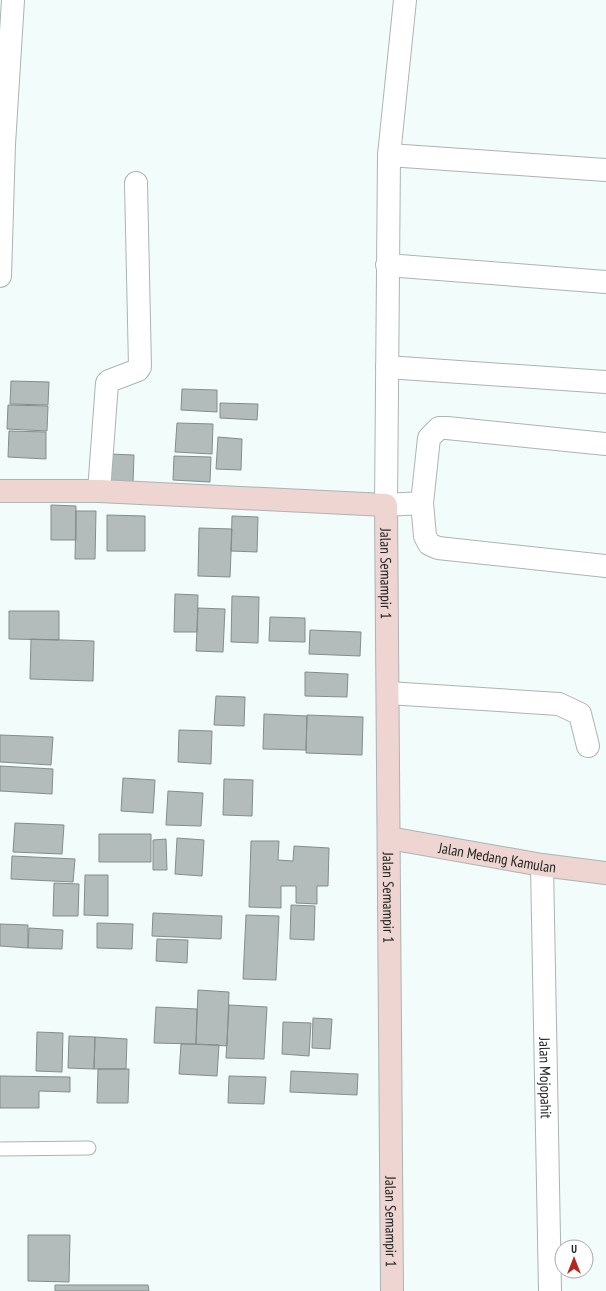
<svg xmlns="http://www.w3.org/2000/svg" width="606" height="1291" font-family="'PT Sans Narrow',sans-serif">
  <rect width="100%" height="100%" fill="#f2fcfa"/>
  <path fill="#b3bcba" stroke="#848d8b" d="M 11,381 L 49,382 L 48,405 L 10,404 Z
    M 182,389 L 217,390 L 217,412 L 181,410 Z
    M 220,403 L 258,404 L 257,420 L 220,418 Z
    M 8,405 L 48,406 L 47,431 L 7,429 Z
    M 177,423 L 213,424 L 212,454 L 175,452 Z
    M 9,431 L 46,432 L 46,459 L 8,457 Z
    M 218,437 L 242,439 L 241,470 L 216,469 Z
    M 110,454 L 134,455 L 133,483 L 109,482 Z
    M 174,456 L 211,457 L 210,482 L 173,480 Z
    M 51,505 L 76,506 L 76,540 L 51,540 Z
    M 76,511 L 96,511 L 95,559 L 75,559 Z
    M 107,515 L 145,516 L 145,551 L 107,551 Z
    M 232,516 L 258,517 L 257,552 L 231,551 Z
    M 199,528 L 232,529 L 230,577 L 198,576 Z
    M 175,594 L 198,595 L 197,632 L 174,632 Z
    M 232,596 L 259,597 L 258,643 L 231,642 Z
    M 198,608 L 225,609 L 223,652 L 196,651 Z
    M 9,611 L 59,611 L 59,640 L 9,639 Z
    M 270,617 L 305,618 L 305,642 L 269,641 Z
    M 310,630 L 361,632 L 360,656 L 309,654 Z
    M 31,639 L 94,641 L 93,681 L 30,679 Z
    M 305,672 L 348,674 L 347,697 L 305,696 Z
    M 216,696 L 245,697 L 244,726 L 214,725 Z
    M 264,714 L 307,716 L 306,750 L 263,749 Z
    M 307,715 L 363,717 L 362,755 L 306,753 Z
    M 179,730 L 212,731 L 211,764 L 178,762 Z
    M 0,735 L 53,737 L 51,765 L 0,762 Z
    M 0,766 L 53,769 L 52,794 L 0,791 Z
    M 123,778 L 155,780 L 153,813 L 121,811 Z
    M 224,779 L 253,780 L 252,816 L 223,815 Z
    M 168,791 L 203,793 L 201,826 L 166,825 Z
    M 15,823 L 64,825 L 62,854 L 13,852 Z
    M 99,834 L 151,834 L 151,862 L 99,862 Z
    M 177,838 L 204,840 L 202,876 L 175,874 Z
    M 166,839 L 167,870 L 153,870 L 153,840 Z
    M 251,841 L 279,841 L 278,860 L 293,861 L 294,846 L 329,848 L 328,886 L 317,886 L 317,904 L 296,903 L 296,886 L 281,886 L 281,908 L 249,907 Z
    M 12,856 L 75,859 L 73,882 L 11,879 Z
    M 85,875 L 108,875 L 108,916 L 84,915 Z
    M 54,883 L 79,884 L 78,916 L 53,916 Z
    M 291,905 L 315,906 L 314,940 L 290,939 Z
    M 153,913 L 222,916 L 221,939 L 152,936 Z
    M 246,915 L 279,916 L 276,980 L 243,979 Z
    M 97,923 L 133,924 L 132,949 L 97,948 Z
    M 0,924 L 28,925 L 28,948 L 0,946 Z
    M 29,928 L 63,930 L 62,949 L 28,948 Z
    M 157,939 L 188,940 L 187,963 L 156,961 Z
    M 198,990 L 229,992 L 227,1046 L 196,1044 Z
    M 229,1005 L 267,1007 L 264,1059 L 226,1058 Z
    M 156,1007 L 197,1009 L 196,1044 L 154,1043 Z
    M 313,1018 L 332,1019 L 330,1049 L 312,1048 Z
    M 283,1022 L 311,1023 L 309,1056 L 282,1054 Z
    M 37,1032 L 63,1033 L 62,1072 L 36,1071 Z
    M 69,1036 L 95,1037 L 94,1069 L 68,1068 Z
    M 95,1037 L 127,1039 L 126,1069 L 94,1069 Z
    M 181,1044 L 219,1045 L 217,1076 L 179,1074 Z
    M 98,1069 L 129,1069 L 128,1103 L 97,1103 Z
    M 291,1071 L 358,1074 L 357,1095 L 290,1092 Z
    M 0,1076 L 70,1077 L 70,1092 L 39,1091 L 39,1108 L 0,1108 Z
    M 229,1076 L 266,1077 L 264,1104 L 228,1103 Z
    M 28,1235 L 70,1235 L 69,1282 L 28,1281 Z
    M 55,1285 L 148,1285 L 149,1291 L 55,1291 Z"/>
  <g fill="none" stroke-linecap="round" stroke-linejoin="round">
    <g stroke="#abb4b2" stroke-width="15">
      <path id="lane" d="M 0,1149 L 89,1148"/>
    </g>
    <g stroke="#abb4b2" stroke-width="24">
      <g id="street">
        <path d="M 405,0 L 389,155 L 386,505 L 422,503 L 425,536 L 429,544 L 438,548 L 606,566"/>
        <path d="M 389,155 L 606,170"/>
        <path d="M 387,265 L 606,282"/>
        <path d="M 0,276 L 4,144 L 13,0"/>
        <path d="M 387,367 L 606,382"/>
        <path d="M 99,491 L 107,383 L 109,381 L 138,370 L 140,367 L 136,183"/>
        <path d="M 422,503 L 429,438 L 439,428 L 447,428 L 606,444"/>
        <path d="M 388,693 L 559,704 L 580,714 L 588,746"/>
        <path id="s1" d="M 542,865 L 550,1291"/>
      </g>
    </g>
    <g stroke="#abb4b2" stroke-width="24">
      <g id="secondary">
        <path id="s2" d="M 0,491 L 99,491 L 386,505 L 392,1291"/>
        <path id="s3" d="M 389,838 L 542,865 L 606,873"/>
      </g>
    </g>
    <use href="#lane" stroke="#fff" stroke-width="13"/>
    <use href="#street" stroke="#fff" stroke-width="22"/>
    <use href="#secondary" stroke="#eed5d1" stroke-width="22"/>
  </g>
  <g text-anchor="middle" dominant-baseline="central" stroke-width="3.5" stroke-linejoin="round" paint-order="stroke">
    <g font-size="15" fill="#202423" stroke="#fff">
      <text stroke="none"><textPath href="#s2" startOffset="455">Jalan Semampir 1</textPath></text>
      <text stroke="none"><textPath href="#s3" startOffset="110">Jalan Medang Kamulan</textPath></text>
      <text stroke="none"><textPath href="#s2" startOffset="779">Jalan Semampir 1</textPath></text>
      <text stroke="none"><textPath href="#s1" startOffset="213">Jalan Mojopahit</textPath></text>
      <text stroke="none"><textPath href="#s2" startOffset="1103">Jalan Semampir 1</textPath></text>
    </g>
  </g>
  <g transform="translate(574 1259)"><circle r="19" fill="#ffffff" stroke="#a6a7a7"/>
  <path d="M0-3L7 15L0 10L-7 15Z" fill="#b5261b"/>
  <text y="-6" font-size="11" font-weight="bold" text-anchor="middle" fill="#202423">U</text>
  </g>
</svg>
